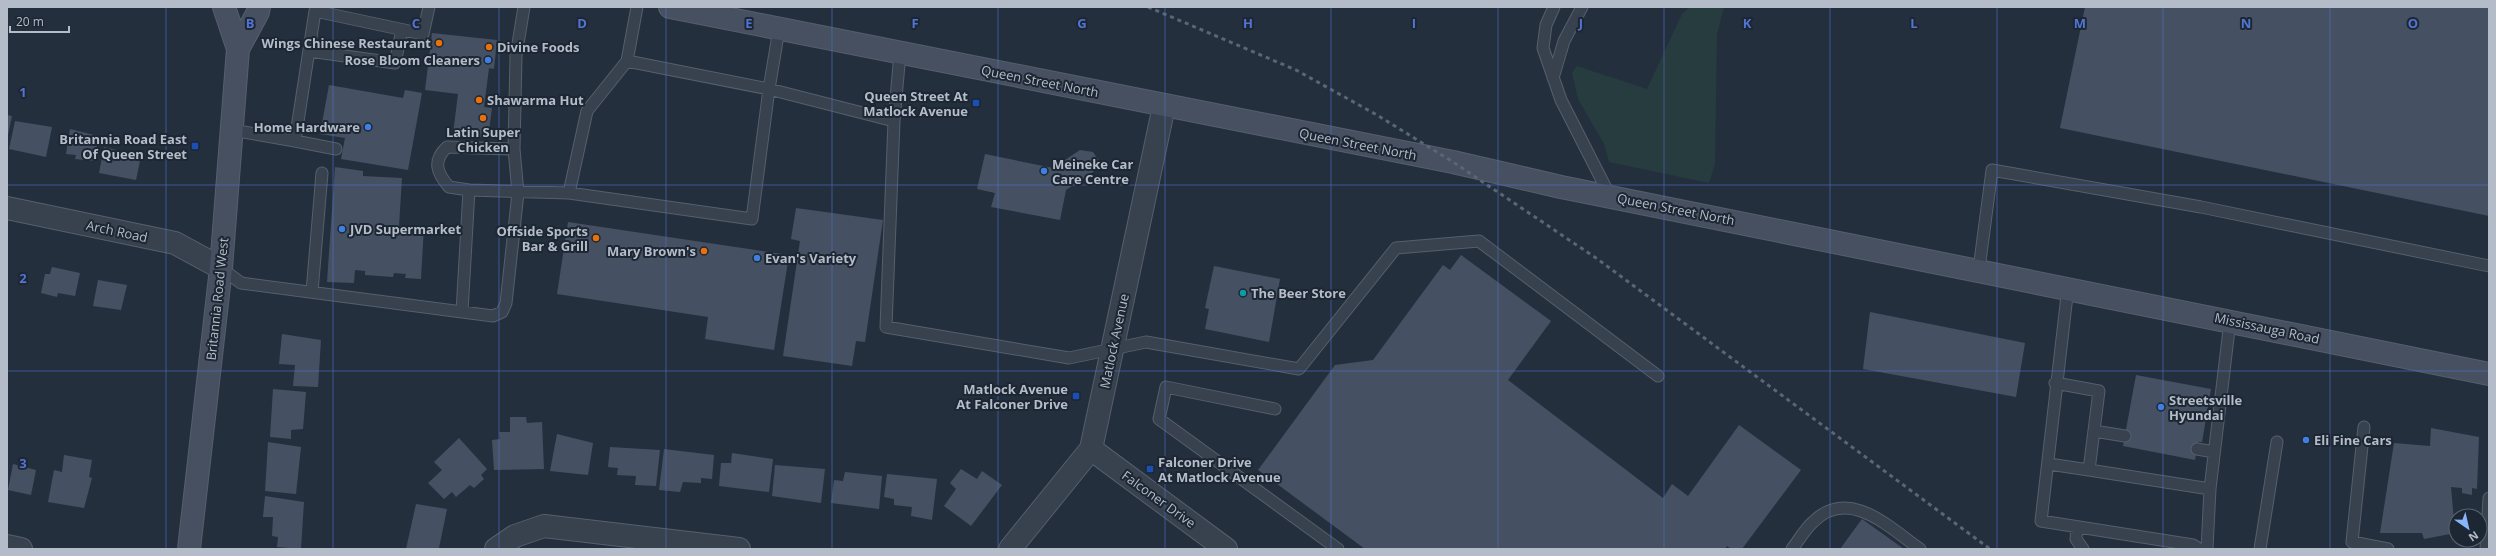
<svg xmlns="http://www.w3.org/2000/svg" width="2496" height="556" font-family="'Open Sans',sans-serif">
  <rect width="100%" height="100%" fill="#242f3e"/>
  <path fill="#263c3f" d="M 1690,7 L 1724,7 L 1717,34 L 1715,164 L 1709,183 L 1609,162 L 1604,144 L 1578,99 L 1572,73 L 1577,66 L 1647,89 L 1682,14 Z"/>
  <path fill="#455162" d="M 2085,7 L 2489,7 L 2489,216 L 2060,128 Z
    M 432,33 L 497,40 L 494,69 L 489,68 L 484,107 L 492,108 L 488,138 L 453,134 L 458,94 L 425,90 Z
    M 329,85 L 403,98 L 405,90 L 422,93 L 408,170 L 341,159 L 345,138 L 320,134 Z
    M 7,115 L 12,116 L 8,135 L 7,135 Z
    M 15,121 L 52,127 L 46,157 L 9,149 Z
    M 70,129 L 98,136 L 95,161 L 75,159 L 76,155 L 66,154 Z
    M 104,147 L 141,156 L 136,180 L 99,173 Z
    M 1080,150 L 1093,152 L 1099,161 L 1096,170 L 1066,190 L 1060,220 L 991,207 L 995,193 L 977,189 L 985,154 L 1053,168 Z
    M 335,167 L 363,171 L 363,176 L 402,178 L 399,226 L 424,226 L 421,279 L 405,278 L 406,274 L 394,273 L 393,277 L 365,275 L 365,271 L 355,270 L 354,283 L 327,282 Z
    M 796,208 L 883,220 L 865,342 L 856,341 L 852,366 L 783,356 L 800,241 L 791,239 Z
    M 568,222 L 789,255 L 774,350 L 705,339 L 708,317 L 557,294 Z
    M 1461,255 L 1551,321 L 1508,380 L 1663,498 L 1672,484 L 1688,496 L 1739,425 L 1801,470 L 1742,549 L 1731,549 L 1727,546 L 1725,549 L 1365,549 L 1258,470 L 1335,365 L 1373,360 L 1443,265 L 1450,270 Z
    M 1214,266 L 1280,279 L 1269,342 L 1205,329 L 1209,309 L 1205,308 Z
    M 52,267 L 80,273 L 75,296 L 58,293 L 57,297 L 41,293 L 45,274 L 50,274 Z
    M 98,280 L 127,285 L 121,310 L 93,306 Z
    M 1870,312 L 2025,343 L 2016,397 L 1863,369 Z
    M 282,334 L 321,340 L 318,387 L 293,386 L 295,365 L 279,364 Z
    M 2136,375 L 2211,389 L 2202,442 L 2198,442 L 2195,460 L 2123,446 Z
    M 273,389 L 306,392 L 303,429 L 291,430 L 291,439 L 270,437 Z
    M 510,417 L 526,417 L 527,423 L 542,422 L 544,469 L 494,470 L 492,440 L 500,439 L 499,432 L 510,432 Z
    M 2431,428 L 2479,437 L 2477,489 L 2472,488 L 2472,495 L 2462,493 L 2462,488 L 2451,487 L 2455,533 L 2424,539 L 2422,533 L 2380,533 L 2394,443 L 2430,446 Z
    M 557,434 L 593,443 L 588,475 L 550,471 Z
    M 459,438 L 487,469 L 481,475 L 484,479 L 474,488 L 470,485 L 456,497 L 452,492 L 444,499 L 428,483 L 442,470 L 434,462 Z
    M 268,442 L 301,447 L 296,494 L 265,491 Z
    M 610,447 L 660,450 L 656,486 L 635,485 L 636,476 L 617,475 L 618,468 L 608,467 Z
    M 664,449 L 714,455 L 712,479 L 701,478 L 701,483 L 683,482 L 680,492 L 659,490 Z
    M 732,453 L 773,459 L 769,492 L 719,486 L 721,463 L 731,463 Z
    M 64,455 L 92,460 L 89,477 L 92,478 L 84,508 L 48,502 L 54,470 L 62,472 Z
    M 13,464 L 36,470 L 31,495 L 8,490 Z
    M 775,465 L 825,469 L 821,503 L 772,496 Z
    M 961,469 L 977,479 L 982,471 L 1002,485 L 971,526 L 944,506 L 956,489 L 950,483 Z
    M 845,472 L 882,476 L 879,509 L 831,503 L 834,480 L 843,481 Z
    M 887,474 L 937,479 L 932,520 L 911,516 L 912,507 L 894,505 L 894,499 L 884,497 Z
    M 265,496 L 304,502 L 301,549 L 277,547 L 278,537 L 272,536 L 273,517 L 263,517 Z
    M 416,504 L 447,509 L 439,548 L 406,549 Z
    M 1862,519 L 1904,549 L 1840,549 Z"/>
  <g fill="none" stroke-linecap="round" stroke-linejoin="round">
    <g stroke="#565f6c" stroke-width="13">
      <path id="service" d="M 637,7 L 627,61 L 769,89 L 779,29
        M 1554,7 L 1546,25 L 1543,48 L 1561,100 L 1610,196
        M 309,51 L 395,63 L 402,30
        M 1553,78 L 1564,41 L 1582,7
        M 894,121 L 886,327 L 1069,358 L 1146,342 L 1299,369 L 1396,248 L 1479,241 L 1658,376
        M 232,130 L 295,141 L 315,11 L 423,34 L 429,7
        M 295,141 L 336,149
        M 469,190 L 449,187 C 437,173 432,161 447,147 L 514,149
        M 569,193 L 587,111 L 627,61
        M 221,268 L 241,283 L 493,316 L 502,312 L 506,303 L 518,193 L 514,149 L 516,56 L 524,7
        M 1979,269 L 1992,170 L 2201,207 L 2489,266
        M 2068,287 L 2041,521 L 2193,545 L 2199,549
        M 312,292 L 322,173
        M 462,312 L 469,190 L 569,193 L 752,219 L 769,89 L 894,121 L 900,53
        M 1275,409 L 1166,387 L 1159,419 L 1338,549
        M 2364,427 L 2352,542 L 2388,549
        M 2094,431 L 2125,436
        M 2197,449 L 2214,452
        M 2049,464 L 2089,470 L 2099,391 L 2055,383
        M 2089,470 L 2210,489
        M 2077,527 L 2076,539 L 2083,549
        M 1792,549 C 1799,540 1805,529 1813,522 C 1849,486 1890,528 1920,549
        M 2207,549 L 2210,489 L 2230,321
        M 2260,549 L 2277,442
        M 2486,549 L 2489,498"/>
    </g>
    <g stroke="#565f6c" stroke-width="24">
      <path id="minor" d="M 7,208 L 175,243 L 221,268
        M 1091,449 L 1226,549
        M 7,546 L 21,549
        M 496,549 L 515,536 L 544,526 L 739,549
        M 1010,549 L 1091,449 L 1164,106"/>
    </g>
    <g stroke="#565f6c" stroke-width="24">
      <path id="secondary" d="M 670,7 L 1453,162 L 1561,187 L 2489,374
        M 238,49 L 258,12 L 259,7
        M 189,549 L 221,268 L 238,49 L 224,7"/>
    </g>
    <use href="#service" stroke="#38414e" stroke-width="11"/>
    <use href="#minor" stroke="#38414e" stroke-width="22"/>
    <use href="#secondary" stroke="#465061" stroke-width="22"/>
    <path stroke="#5a6575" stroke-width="3" stroke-dasharray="4 4" stroke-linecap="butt" d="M 1148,7 L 1296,70 L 1377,115 L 1453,162 L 1596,258 L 1990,549"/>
  </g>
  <path fill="none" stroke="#5274d3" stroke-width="1" stroke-opacity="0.55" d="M 166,7 L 166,549M 333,7 L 333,549M 499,7 L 499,549M 666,7 L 666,549M 832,7 L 832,549M 998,7 L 998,549M 1165,7 L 1165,549M 1331,7 L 1331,549M 1498,7 L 1498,549M 1664,7 L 1664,549M 1830,7 L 1830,549M 1997,7 L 1997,549M 2163,7 L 2163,549M 2330,7 L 2330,549M 7,185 L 2489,185M 7,371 L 2489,371"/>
  <g fill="#e8710a" stroke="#1d2633" stroke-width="1.5">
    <circle cx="439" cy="43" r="4"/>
    <circle cx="489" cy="47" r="4"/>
    <circle cx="479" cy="100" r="4"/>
    <circle cx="483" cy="118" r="4"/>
    <circle cx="596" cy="238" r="4"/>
    <circle cx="704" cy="251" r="4"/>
  </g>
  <g fill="#3f7fe0" stroke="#1d2633" stroke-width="1.5">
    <circle cx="488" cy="60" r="4"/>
    <circle cx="368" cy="127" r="4"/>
    <circle cx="1044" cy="171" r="4"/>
    <circle cx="342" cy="229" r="4"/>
    <circle cx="757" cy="258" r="4"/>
    <circle cx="2161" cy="407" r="4"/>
    <circle cx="2306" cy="440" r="4"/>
  </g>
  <g fill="#1a4fb4" stroke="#1d2633" stroke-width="1.5">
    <rect x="972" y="99" width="8" height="8" rx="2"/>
    <rect x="191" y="142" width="8" height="8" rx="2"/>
    <rect x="1072" y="392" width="8" height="8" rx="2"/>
    <rect x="1146" y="465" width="8" height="8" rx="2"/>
  </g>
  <circle fill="#0f9aa8" stroke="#1d2633" stroke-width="1.5" cx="1243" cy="293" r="4"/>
  <g text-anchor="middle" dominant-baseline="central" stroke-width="4" stroke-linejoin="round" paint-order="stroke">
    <g font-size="13" font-weight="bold" fill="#b4bcc9" stroke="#1d2633" text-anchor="start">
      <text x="431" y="43" text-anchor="end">Wings Chinese Restaurant</text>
      <text x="497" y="47">Divine Foods</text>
      <text x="480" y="60" text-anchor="end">Rose Bloom Cleaners</text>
      <text x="968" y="96" text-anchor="end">Queen Street At<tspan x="968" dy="15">Matlock Avenue</tspan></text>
      <text x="487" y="100">Shawarma Hut</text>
      <text x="360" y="127" text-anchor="end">Home Hardware</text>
      <text x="483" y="132" text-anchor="middle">Latin Super<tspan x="483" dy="15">Chicken</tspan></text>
      <text x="187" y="139" text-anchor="end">Britannia Road East<tspan x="187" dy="15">Of Queen Street</tspan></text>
      <text x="1052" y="164">Meineke Car<tspan x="1052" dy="15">Care Centre</tspan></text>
      <text x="350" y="229">JVD Supermarket</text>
      <text x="588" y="231" text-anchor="end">Offside Sports<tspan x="588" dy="15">Bar &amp; Grill</tspan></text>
      <text x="696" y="251" text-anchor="end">Mary Brown's</text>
      <text x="765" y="258">Evan's Variety</text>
      <text x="1251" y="293">The Beer Store</text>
      <text x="1068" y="389" text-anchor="end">Matlock Avenue<tspan x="1068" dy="15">At Falconer Drive</tspan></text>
      <text x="2169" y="400">Streetsville<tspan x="2169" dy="15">Hyundai</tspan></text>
      <text x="2314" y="440">Eli Fine Cars</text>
      <text x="1158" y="462">Falconer Drive<tspan x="1158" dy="15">At Matlock Avenue</tspan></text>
    </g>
    <g font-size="13" fill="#b4bcc9" stroke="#1d2633">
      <text transform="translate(1040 81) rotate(11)">Queen Street North</text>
      <text transform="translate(1358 144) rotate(11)">Queen Street North</text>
      <text transform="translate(1676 209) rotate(11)">Queen Street North</text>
      <text transform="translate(117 231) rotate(12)">Arch Road</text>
      <text transform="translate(217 299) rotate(-84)">Britannia Road West</text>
      <text transform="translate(2267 328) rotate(12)">Mississauga Road</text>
      <text transform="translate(1114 341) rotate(-78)">Matlock Avenue</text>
      <text transform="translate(1159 499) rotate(36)">Falconer Drive</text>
    </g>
  </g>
  <g font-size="13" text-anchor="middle" font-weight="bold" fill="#5274d3" stroke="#1d2633" stroke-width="4" stroke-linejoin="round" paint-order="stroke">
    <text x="250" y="28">B</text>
    <text x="416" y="28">C</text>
    <text x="582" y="28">D</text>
    <text x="749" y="28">E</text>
    <text x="915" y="28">F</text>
    <text x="1082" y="28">G</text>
    <text x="1248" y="28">H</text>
    <text x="1414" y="28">I</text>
    <text x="1581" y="28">J</text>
    <text x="1747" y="28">K</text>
    <text x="1914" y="28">L</text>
    <text x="2080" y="28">M</text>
    <text x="2246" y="28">N</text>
    <text x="2413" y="28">O</text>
    <text x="23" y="97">1</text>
    <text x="23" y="283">2</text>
    <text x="23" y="468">3</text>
  </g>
  <rect width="2496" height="556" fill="none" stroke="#b4bcc9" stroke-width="16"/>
  <g transform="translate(2468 528) rotate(146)"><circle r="19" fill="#1d2633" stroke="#59626f"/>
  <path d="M0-3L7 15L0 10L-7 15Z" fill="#8ab4f8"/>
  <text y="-6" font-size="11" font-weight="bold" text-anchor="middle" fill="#b4bcc9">N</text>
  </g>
  <path d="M10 26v6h59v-6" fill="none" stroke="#b4bcc9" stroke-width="2"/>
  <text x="16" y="26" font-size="12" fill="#b4bcc9" stroke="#1d2633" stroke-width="3" paint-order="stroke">20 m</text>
</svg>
